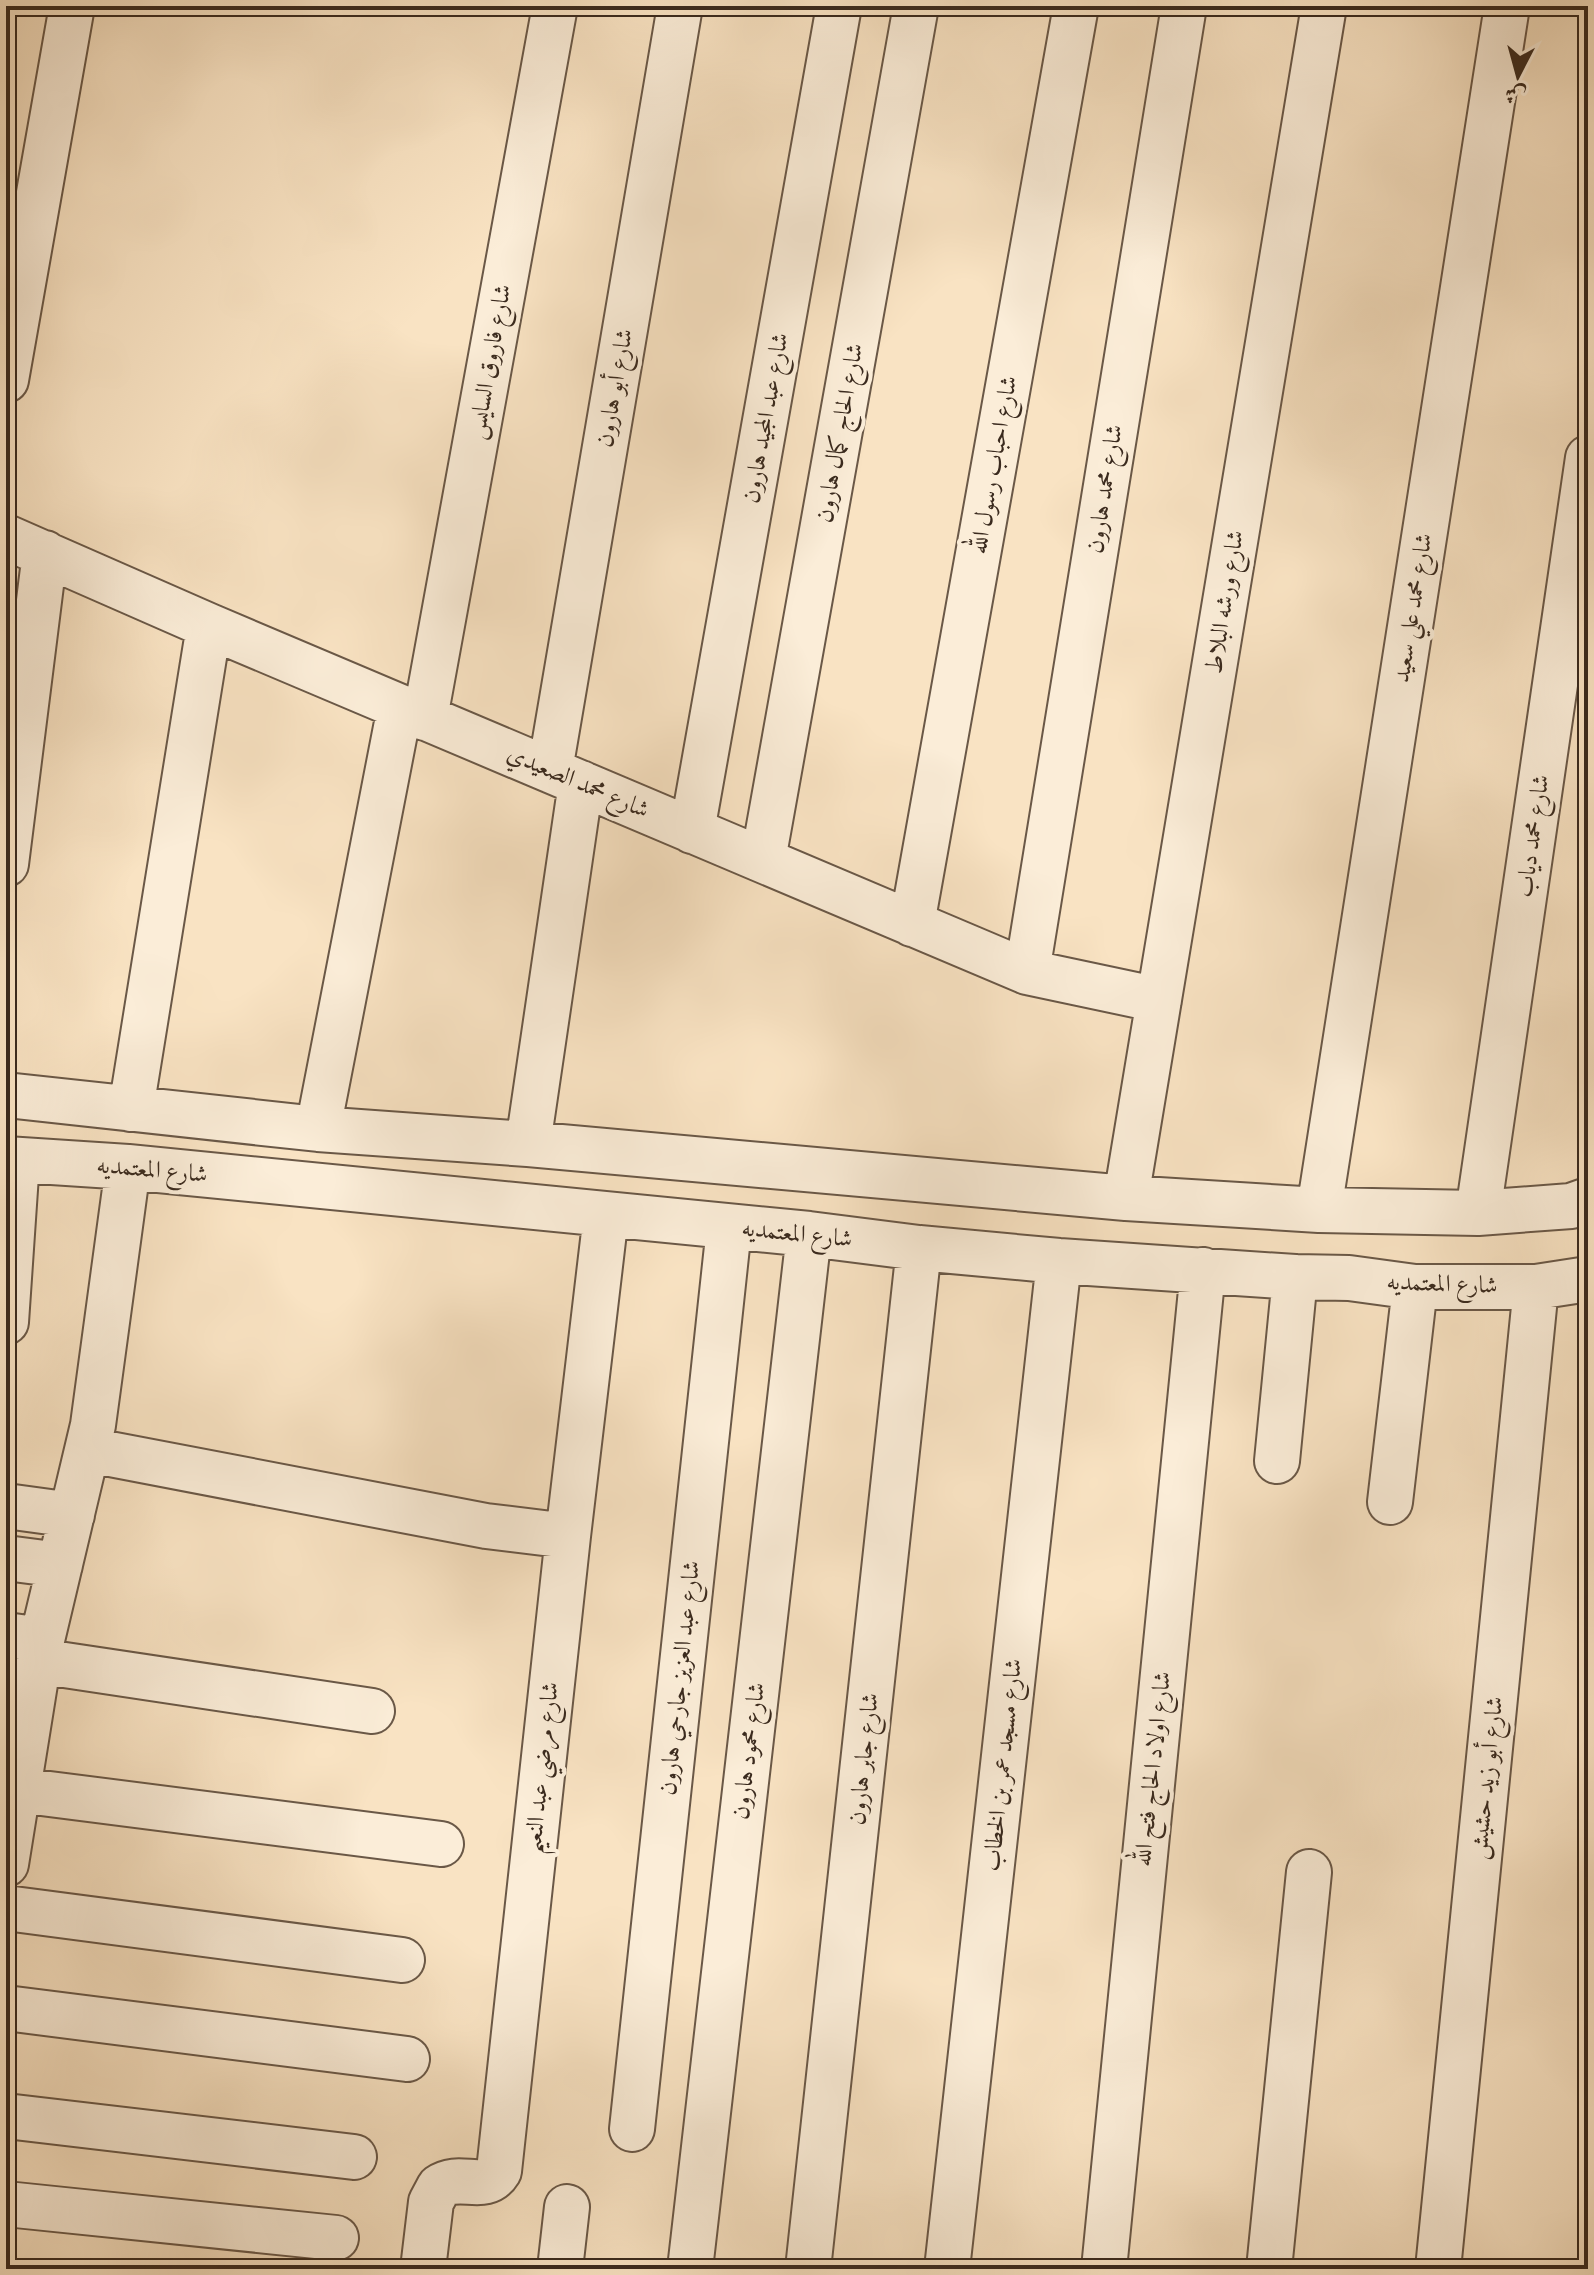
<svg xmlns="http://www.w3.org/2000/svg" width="1594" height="2275" font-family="'IM FELL DW Pica',Amiri,serif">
  <rect width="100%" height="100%" fill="#f9e3c3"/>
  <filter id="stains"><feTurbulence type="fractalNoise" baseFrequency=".0025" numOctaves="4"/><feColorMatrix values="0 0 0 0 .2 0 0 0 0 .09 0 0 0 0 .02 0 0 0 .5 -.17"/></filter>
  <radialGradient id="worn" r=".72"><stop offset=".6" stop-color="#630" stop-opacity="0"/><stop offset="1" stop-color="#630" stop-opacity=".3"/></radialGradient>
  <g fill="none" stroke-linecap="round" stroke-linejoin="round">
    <g stroke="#6a5847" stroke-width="48">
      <path id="minor" d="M 6,380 L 72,6
        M 6,537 L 209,626 L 1027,972 L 1159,1000
        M 425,718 L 555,6
        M 550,770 L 680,6
        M 692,831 L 839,6
        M 763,860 L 916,6
        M 6,864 L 45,553
        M 912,924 L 1076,6
        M 1027,972 L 1184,6
        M 6,1095 L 318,1129 L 528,1144 L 1126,1198 L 1319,1210 L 1478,1213 L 1571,1206 L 1588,1200
        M 131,1109 L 209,626
        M 318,1129 L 400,707
        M 528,1144 L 581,783
        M 6,1159 L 128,1167 L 809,1234 L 919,1248 L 1059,1261 L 1295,1277 L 1349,1278 L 1415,1287 L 1536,1287 L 1588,1279
        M 1126,1198 L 1324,6
        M 1319,1210 L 1507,6
        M 1478,1213 L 1588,458
        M 6,1322 L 17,1160
        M 89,1450 L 486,1526 L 568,1536
        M 1277,1461 L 1295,1277
        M 1390,1502 L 1415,1287
        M 6,1506 L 72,1515
        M 6,1558 L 60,1565
        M 6,1635 L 42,1640
        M 38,1661 L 372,1711
        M 18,1790 L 441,1844
        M 6,1864 L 42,1640 L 93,1425 L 128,1167
        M 6,1908 L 402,1960
        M 6,2008 L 407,2059
        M 6,2116 L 354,2157
        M 632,2129 L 729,1228
        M 6,2204 L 336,2238
        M 423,2269 L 431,2202 L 439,2187 C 460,2172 485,2194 499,2171 L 568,1536 L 606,1215
        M 560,2269 L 567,2207
        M 690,2269 L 809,1234
        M 808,2269 L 919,1248
        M 947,2269 L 1059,1261
        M 1104,2269 L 1203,1270
        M 1269,2269 L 1309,1872
        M 1438,2269 L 1536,1287"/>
    </g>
    <use href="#minor" stroke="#fbedd8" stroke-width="44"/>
  </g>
  <g text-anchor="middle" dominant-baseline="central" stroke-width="8" stroke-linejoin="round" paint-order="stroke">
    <g font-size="24" fill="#3a2a1e" stroke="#fbedd8">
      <text transform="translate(490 362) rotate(-80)">شارع فاروق السايس</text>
      <text transform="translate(615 388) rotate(-80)">شارع أبو هارون</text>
      <text transform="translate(766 418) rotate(-80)">شارع عبد المجيد هارون</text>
      <text transform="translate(840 433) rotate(-80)">شارع الحاج كمال هارون</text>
      <text transform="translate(994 465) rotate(-80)">شارع احباب رسول الله</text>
      <text transform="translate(1105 489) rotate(-81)">شارع محمد هارون</text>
      <text transform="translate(1225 602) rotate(-81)">شارع ورشه البلاط</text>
      <text transform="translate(1413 608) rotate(-81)">شارع محمد علي سعيد</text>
      <text transform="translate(578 782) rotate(23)">شارع محمد الصعيدي</text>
      <text transform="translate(1533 836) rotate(-82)">شارع محمد دياب</text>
      <text transform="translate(152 1170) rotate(5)">شارع المعتمديه</text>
      <text transform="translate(797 1234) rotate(6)">شارع المعتمديه</text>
      <text transform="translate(1442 1284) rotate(2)">شارع المعتمديه</text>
      <text transform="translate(680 1678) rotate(-84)">شارع عبد العزيز جارحي هارون</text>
      <text transform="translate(749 1751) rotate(-83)">شارع محمود هارون</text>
      <text transform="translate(864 1759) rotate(-84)">شارع جابر هارون</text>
      <text transform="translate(1003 1765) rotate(-84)">شارع مسجد عمر بن الخطاب</text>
      <text transform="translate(542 1768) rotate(-84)">شارع مرضي عبد النعيم</text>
      <text transform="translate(1153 1769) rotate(-84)">شارع اولاد الحاج فتح الله</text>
      <text transform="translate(1487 1778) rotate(-84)">شارع أبو زيد حشيش</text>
    </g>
  </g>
  <rect width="1594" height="2275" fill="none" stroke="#f9e3c3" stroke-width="32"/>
  <rect x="8" y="8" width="1578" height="2259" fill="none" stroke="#3a2a1e" stroke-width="4"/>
  <rect x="16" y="16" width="1562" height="2243" fill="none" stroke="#3a2a1e" stroke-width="2"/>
  <g transform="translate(1518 76) rotate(186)" stroke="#fbedd8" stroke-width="6" paint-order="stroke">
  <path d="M0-6L14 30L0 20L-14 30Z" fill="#3a2a1e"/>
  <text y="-12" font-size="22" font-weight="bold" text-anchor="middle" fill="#3a2a1e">ش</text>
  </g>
  <rect width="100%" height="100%" filter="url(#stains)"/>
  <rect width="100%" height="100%" fill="url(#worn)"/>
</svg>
